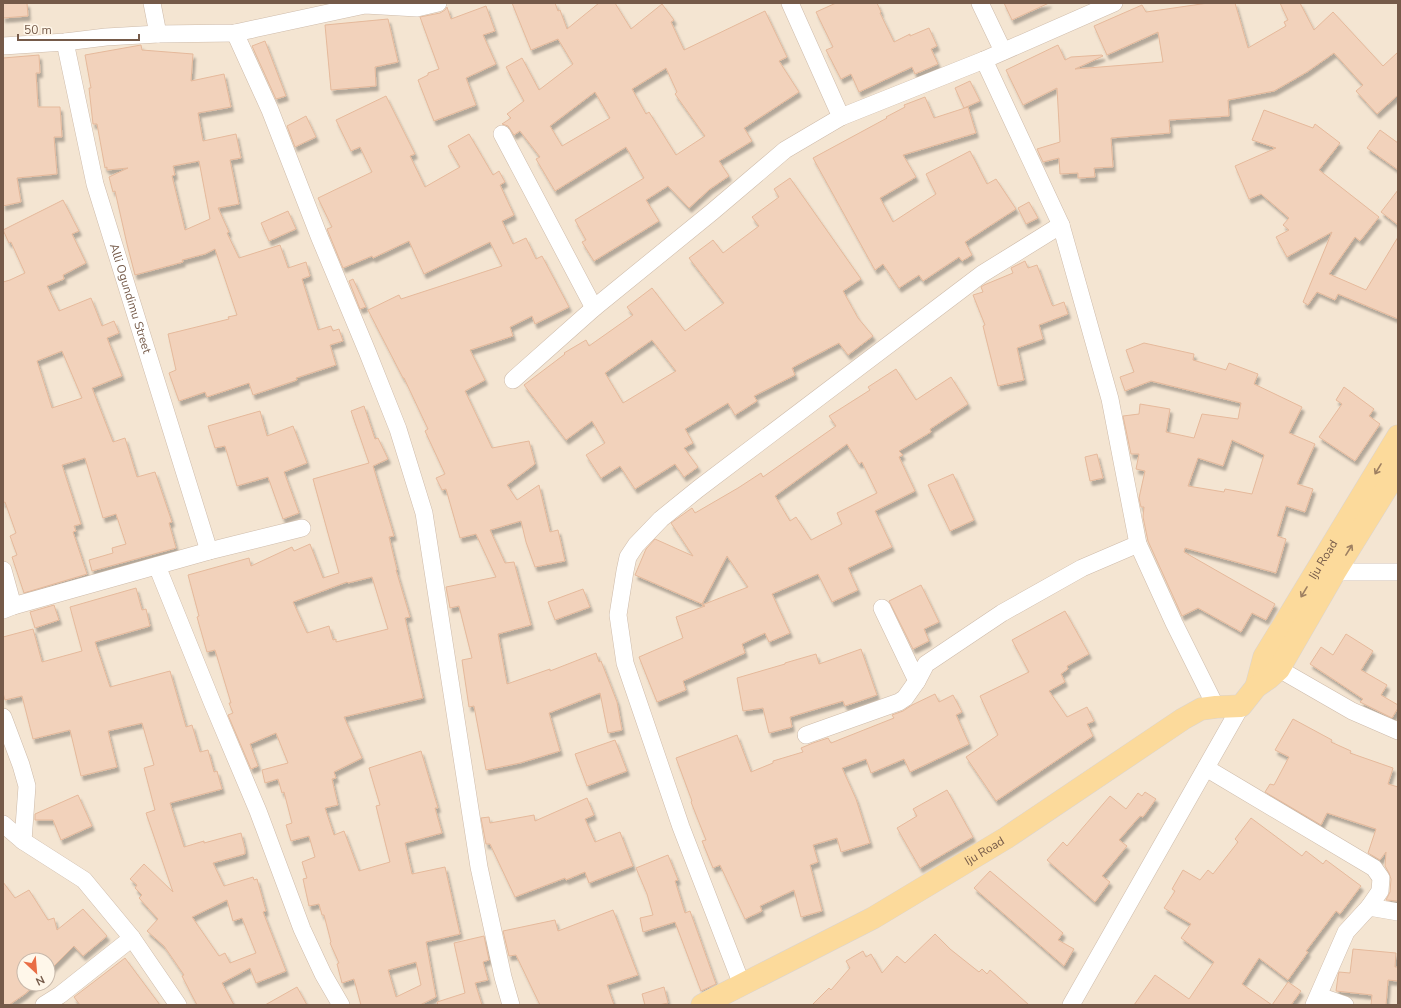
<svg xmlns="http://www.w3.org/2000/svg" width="1401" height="1008" viewBox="0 0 1401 1008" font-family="'Nunito Sans',sans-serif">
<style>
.residential{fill:#f4e5d2;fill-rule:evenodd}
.building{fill:#f2d2bb;stroke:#e5b99b;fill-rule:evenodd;filter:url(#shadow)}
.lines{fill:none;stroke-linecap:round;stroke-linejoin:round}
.minor-casing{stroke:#cebbaa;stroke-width:18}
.major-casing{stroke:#dbd4d0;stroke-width:23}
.minor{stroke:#fff;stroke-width:17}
.major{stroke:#fcda9b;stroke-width:22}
.oneway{stroke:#9e8062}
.labels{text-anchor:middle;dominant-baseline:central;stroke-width:4;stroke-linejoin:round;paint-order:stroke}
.street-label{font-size:12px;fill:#755a49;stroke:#fff7ea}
</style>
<defs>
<filter id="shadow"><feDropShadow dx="2.5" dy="4.5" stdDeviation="1" flood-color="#0004"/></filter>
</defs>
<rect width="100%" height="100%" fill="#fdf3e4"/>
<path class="residential" d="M3,3H1398V1005H3ZM24,960H48V984H24Z"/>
<g class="building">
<path d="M3,3H27L28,16L3,18Z"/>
<path d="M512,3H555L558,11L560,10L567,29L599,3H615L631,29L662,4L674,20L671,22L684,50L765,11L787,57L779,61L799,92L744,128L752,141L719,161L729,176L710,189L689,208L668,186L646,200L659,221L594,261L582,242L586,240L575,220L644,178L626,147L555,191L536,159L540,157L520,131L514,135L508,126L502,124L511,118L507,114L524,101L506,67L522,58L539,90L573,64L558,39L531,50ZM666,68L677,92L675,94L705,136L676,155L649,112L646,114L632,89ZM595,92L610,118L562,146L550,126Z"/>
<path d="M836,3H877L881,12L880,13L894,42L910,34V36L929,28L937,46L931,49L938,64L915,74L912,67L859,92L851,74L841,79L826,50L833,47L816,12Z"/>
<path d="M1004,3H1049L1012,20Z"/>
<path d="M1208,3H1235L1248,48L1286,26L1284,22L1288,20L1280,3H1300L1314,30L1333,12L1383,66L1398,52V95L1377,114L1356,91L1363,85L1334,53L1307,72L1274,91L1228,100L1229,116L1169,120L1170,133L1111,138L1113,167L1094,168L1095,177L1078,178V173L1060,174L1059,158L1043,162L1037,149L1060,142L1057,88L1023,105L1006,70L1058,45L1065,60L1071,57L1102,55L1103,56L1075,69L1163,62L1158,32L1107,55L1094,26L1142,5L1146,12Z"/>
<path d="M486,6L495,31L483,35L496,64L466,78L476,105L434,121L418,80L428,75V73L439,69L420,17L440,13L445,10L447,7L451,19Z"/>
<path d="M388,19L398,62L375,67L376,86L331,90L325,25Z"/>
<path d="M265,41L286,96L276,99L252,46Z"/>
<path d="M141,45L142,50L193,54L191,81L224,74L231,107L198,113L203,141L236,134L241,158L230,160L239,204L218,208L229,232L227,233L239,258L280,245L288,268L306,262L310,276L302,279L318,330L331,326L333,331L339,329L343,341L330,345L336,365L296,378L297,380L253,395L249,383L207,397L205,392L179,401L169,373L176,370L168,334L229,319L228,317L237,315L215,249L205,254L182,260L183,262L135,275L127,244L115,191L113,192L109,177L128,168L107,170V167L105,168L97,124H93L89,88H91L85,55ZM199,161L210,219L185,230L172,176L175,175L173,166Z"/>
<path d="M39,55L40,73H36L38,107H60L62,137H54L57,174L17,178L21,202L3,206V58Z"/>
<path d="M970,81L980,101L964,108L955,88Z"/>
<path d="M386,96L415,154L410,156L425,187L460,167L448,146L469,134L493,175L499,171L505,182L500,185L514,215L502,221L513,244L526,238L536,259L542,256L569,307L535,324L532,316L510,327L513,336L470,350L485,380L465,391L492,448L529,441L535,464L507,485L517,500L539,485L550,532L558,530L565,561L535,567L526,542L521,521L490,530L505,563L514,562L531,625L498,634L507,684L550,669V671L596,653L599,662L601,661L617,702L622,730L608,733L600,693L549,713L560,751L520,763L486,770L474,706L469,707L462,660L472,658L459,606L450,608L446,587L496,577L476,534L460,538L446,489L442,490L436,478L445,474L425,431L428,429L404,378H403L368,310L399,295L401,299L502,266L490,242L424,274L409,241L373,258L372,256L343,268L327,229L332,227L318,198L372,172L360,147L351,151L336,120Z"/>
<path d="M925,97L934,118L968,107L976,133L903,155L916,177L880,198L893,222L936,194L926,174L970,151L987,184L996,179L1016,209L965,242L972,255L962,261L959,257L923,281L919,275L899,288L883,264L875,270L813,158L887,118L886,117L905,107L904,105Z"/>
<path d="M1264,110L1313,128L1315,124L1340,143L1319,170L1379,217L1360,241L1355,237L1329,274L1366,290L1398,237V319L1338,294L1335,300L1317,292L1308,305L1303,302L1332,232L1287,257L1276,237L1289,230L1283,225L1289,218L1261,194L1249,199L1235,166L1276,148L1252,140Z"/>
<path d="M306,116L316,137L295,147L287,126Z"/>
<path d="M1380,130L1398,143V170L1367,148Z"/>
<path d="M790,178L861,279L843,291L858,318L873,336L848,355L839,343L797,365L792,368L795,375L754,396L757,401L735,415L728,403L685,429L693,443L684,448L698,467L684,477L675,464L635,489L620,466L601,478L586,455L605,443L592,421L566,440L524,385L565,354L564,353L586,340L589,346L633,315L627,307L652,288L685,331L724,303L689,258L713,240L723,253L759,226L752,217L779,197L774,189ZM652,340L676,371L623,403L605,373Z"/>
<path d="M1398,190V225L1381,212Z"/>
<path d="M63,200L79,231L72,234L86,263L63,275L64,279L47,286L59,311L91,298L102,326L114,321L119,333L107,338L122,376L92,388L113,442L125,438L137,477L155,472L172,522L169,523L176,548L92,571L89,560L113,553L112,548L126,544L116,514L103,518L85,458L62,465L81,524L74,526L76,531L73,532L87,574L24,593L12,557L17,555L10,536L16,533L5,502L3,503V282L10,280L25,273L11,242L9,243L3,230ZM62,351L82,398L52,408L37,361Z"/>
<path d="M1029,202L1038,218L1026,224L1018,208Z"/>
<path d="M288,211L296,229L269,241L261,223Z"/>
<path d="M1025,261L1028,268L1037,265L1052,305L1053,306L1064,302L1068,314L1039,325L1043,339L1017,348L1024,380L998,386L983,326L985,325L973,295L983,292L981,287L984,285L1013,273L1011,268Z"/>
<path d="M353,279L366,307L360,309L349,281Z"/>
<path d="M1144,343L1194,354L1193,360L1226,370L1229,363L1258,374L1254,384L1302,407L1289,433L1315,444L1297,484L1313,489L1305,512L1286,506L1277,536L1286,539L1276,573L1185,548L1184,552L1275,604L1266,620L1252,613L1241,632L1198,608L1182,616L1148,541L1143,517L1144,507H1141L1139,498L1145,471L1136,469L1139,454H1131L1123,416L1139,414L1140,404L1170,409L1166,432L1194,438L1202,414L1238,419L1241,403L1151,381L1125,391L1120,377L1134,372L1126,350ZM1232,440L1264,455L1252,494L1225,489L1224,492L1188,486L1198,458L1223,466Z"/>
<path d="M896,369L916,400L951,377L968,404L930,429L931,432L899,451L903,455L899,457L915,491L875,511L892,547L848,568L858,590L832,602L818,574L772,594L790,633L769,642L765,633L742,644L745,653L683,681L686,690L657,702L639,657L683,638L676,617L705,606L702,605L748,587L727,556L702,604L635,575L646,549L655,539L693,556L671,523L692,508L695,513L738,488L761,473L763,477L836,426L829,416L870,390L868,387ZM847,444L859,464L862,462L877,493L837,513L842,524L811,540L796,517L790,521L775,496Z"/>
<path d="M1344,387L1374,409L1369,416L1380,424L1355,461L1319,437L1342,404L1336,400Z"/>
<path d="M364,406L375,439L378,438L388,459L373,466L394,536L389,537L397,570H396L410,617L405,618L423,698L344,717L362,758L334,772L336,778L332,779L338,805L325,808L334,835L344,831L359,871L390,862L376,806L380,805L369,768L421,751L438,808H435L442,833L405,843L412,874L445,867L460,934L426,942L436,997L420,1005H361L354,979L342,983L337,964L339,963L330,943L331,942L324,915H322L319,904L309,906L303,879L307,878L302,862L315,857L309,836L291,841L286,825L292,823L284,792L282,793L278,779L265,783L262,770L288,763L276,733L250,744L258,766L251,769L228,715L233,713L229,703H231L215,650L207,652L197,617L199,616L188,575L249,558L251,566L292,547L294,551L310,544L323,578L339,573L313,479L369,463L351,411ZM372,577L388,629L336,642V639L333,640L329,626L307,633L293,602L347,582L348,583ZM416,962L421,985L396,997L388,970Z"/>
<path d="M260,411L267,436L293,426L307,463L284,472L299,513L283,519L268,477L237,486L225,446L215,448L208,426Z"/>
<path d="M1097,454L1103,478L1090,481L1085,457Z"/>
<path d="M953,474L974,520L950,531L928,485Z"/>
<path d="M921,585L939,622L924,629L929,641L913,649L889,601Z"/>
<path d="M136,588L142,610L146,609L150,626L95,642L110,687L170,671L186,727L192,725L200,752L208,750L214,772L217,771L222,789L170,803L184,847L204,841V843L241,833L245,849V854L213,863L224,886L253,877L254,880L257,879L266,911L263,912L286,971L256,983L250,968L222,983L234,1005H197L182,976L184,975L164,946L147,931L158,919L139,898L142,895L135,888L137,885L130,879L144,864L173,892L146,813L155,810L144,768L154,765L142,723L108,731L117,767L81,776L70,730L33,739L22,696L5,700L3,693V637L33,629L42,662L82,651L70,607ZM227,900L233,921L242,918L256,953L230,963L225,953L219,956L192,917Z"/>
<path d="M583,589L590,607L555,620L548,602Z"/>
<path d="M54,605L59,620L35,628L30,612Z"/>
<path d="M1065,611L1089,654L1067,666L1068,669L1061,674L1065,682L1049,691L1067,717L1087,707L1094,721L1087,724L1093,736L996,801L966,757L998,735L980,696L1029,672L1012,640Z"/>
<path d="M1346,634L1373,651L1361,670L1387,685L1381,695L1398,705V708L1392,718L1360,702L1363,699L1310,664L1321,647L1333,655Z"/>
<path d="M861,649L877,695L845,706L843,701L790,717L792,727L769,733L763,708L743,711L737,678L785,664V663L816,654L819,664Z"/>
<path d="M935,694L939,702L953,695L962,712L956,715L969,744L910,772L904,759L871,773L866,759L842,768L856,799L870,843L841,852L837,838L813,845L818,862L810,865L822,911L801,917L794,890L760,906L762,911L745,919L720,865L713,868L702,841L706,840L691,802L692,801L676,758L737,735L751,772L773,763V761L803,752L801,748L813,743L828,738L831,743L894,718L892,715L903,711L912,705Z"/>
<path d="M1293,719L1332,740L1331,742L1351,751L1350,753L1393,768L1388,784L1398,787V901L1386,900L1390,892L1391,879L1389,873L1385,866L1386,852L1380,860L1368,853L1376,829L1327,813L1321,825L1265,792L1270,784L1274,785L1289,757L1275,750Z"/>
<path d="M615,740L627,771L587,786L575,754Z"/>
<path d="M947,790L973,837L920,868L897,828L917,816L913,809Z"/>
<path d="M1145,792L1156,799L1143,817L1140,816L1119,840L1127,846L1102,876L1110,882L1095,902L1047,860L1063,842L1067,846L1110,796L1126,809L1138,793L1142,796Z"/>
<path d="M78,795L92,826L61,840L53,820H35V814Z"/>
<path d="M587,798L594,815L585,819L595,842L620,832L633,866L589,883L585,872L566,880L565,878L515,897L490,844H486L481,818L489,817L490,823L534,815L535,821Z"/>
<path d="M1251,818L1302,856L1306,851L1323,864L1326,860L1361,886L1340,914L1336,911L1306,951L1308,952L1288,980L1259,958L1242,984L1272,1005L1288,982L1301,991L1291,1005H1134L1155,975L1189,999L1214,962L1181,938L1191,924L1164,908L1175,891L1172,889L1183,870L1200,880L1208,870L1213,874L1238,842L1235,839Z"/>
<path d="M668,855L678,880L675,881L685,913L690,911L716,984L701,991L675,922L643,932L640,918L653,915L647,894L636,868Z"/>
<path d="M990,871L1063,933L1058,940L1074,949L1064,966L974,888Z"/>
<path d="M3,882L15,898L29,890L48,920L54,918L57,930L83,909L107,936L83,956L74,946L48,972V960H24V984H36L25,994L9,1005H3Z"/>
<path d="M613,910L638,975L607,985L614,1005H540L516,955L509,956L503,931L555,920L558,931Z"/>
<path d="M935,934L950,949L979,972L982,969L987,974L990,970L1029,1005H812L829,988L831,990L850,968L846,961L863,951L866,957L871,954L882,973L897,956L905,963Z"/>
<path d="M484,936L489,960L483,962L488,980L475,983L482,1005H438L437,1002L465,993L454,943Z"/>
<path d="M1353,949L1396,953L1395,967H1398V981L1388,980L1386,1005H1371L1372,995L1336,991L1338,976L1339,972L1350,973Z"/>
<path d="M125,958L160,1005H80L74,997Z"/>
<path d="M297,987L307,1005H265Z"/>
<path d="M664,987L668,1003L659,1005H645L642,994Z"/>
</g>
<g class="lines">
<defs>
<g id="minor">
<path d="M152,3L158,34"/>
<path d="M790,3L841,117"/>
<path d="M980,3L1003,51"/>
<path d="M235,33L270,110L319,236L367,351L398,429L424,513L479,867L503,977L511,1005"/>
<path id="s1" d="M65,42L95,184L209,551"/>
<path d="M3,46L65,42L106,37L158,34L235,33L365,5L417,8L438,3"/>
<path d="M984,60L1061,225L1110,399L1138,544L1174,623L1216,707"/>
<path d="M502,134L594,308"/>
<path d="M513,380L594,308L712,212L785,150L841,117L984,60L1114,3"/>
<path d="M157,566L212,702L258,811L302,929L323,974L341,1005"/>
<path d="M3,570L13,606"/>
<path d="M1335,572H1398"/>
<path d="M882,608L917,681L926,664L1002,613L1082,568L1138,544"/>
<path d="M3,610L13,606L209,551L302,528"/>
<path d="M1270,662L1279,669L1352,711L1398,731"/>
<path d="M3,717L21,765L27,786L23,841"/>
<path d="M806,735L899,702L905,698L917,681"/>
<path d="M1206,768L1374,868L1381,878L1380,891L1369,907L1346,932L1314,1005"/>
<path d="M3,824L23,841L84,880L132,938L178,1005"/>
<path d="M1369,907L1398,912"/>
<path d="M742,985L681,827L625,663L618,615L625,571L628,557L636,545L661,519L698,489L982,274L1061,225"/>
<path d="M1319,996L1345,1005"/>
<path d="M44,1005L60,995L132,938"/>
<path d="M1071,1005L1241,706"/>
</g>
<g id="major">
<path id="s2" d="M1256,687L1264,657L1398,436"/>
<path id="s3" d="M702,1005L873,918L1006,838L1183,719L1201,709L1216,707L1241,706L1256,687L1269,678L1279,669L1335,572L1398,470"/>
</g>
</defs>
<use href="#minor" class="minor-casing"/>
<use href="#major" class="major-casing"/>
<use href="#minor" class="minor"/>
<use href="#major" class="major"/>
</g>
<defs><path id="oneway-shaft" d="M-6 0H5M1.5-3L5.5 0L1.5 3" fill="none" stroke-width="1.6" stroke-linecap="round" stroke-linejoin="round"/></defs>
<g class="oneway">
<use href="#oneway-shaft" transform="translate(1378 469) rotate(121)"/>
<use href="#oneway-shaft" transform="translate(1349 550) rotate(-58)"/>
<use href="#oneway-shaft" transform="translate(1304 592) rotate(121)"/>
</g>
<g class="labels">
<g class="street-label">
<text stroke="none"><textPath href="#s1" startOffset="265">Alli Ogundimu Street</textPath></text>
<text stroke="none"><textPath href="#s2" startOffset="145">Iju Road</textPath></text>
<text stroke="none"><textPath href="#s3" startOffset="322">Iju Road</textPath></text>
</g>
</g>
<rect width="1401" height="1008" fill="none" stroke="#755a49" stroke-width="8"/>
<g transform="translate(36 972) rotate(154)"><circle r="19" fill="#fff7ea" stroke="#c8b8aa"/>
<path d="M0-3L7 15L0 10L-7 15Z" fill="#e96e46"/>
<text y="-6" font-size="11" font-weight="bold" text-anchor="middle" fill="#755a49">N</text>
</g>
<path d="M18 34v6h121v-6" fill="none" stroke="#755a49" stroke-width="2"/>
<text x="24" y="34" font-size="12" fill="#755a49" stroke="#fff7ea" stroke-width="3" paint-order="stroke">50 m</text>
</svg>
